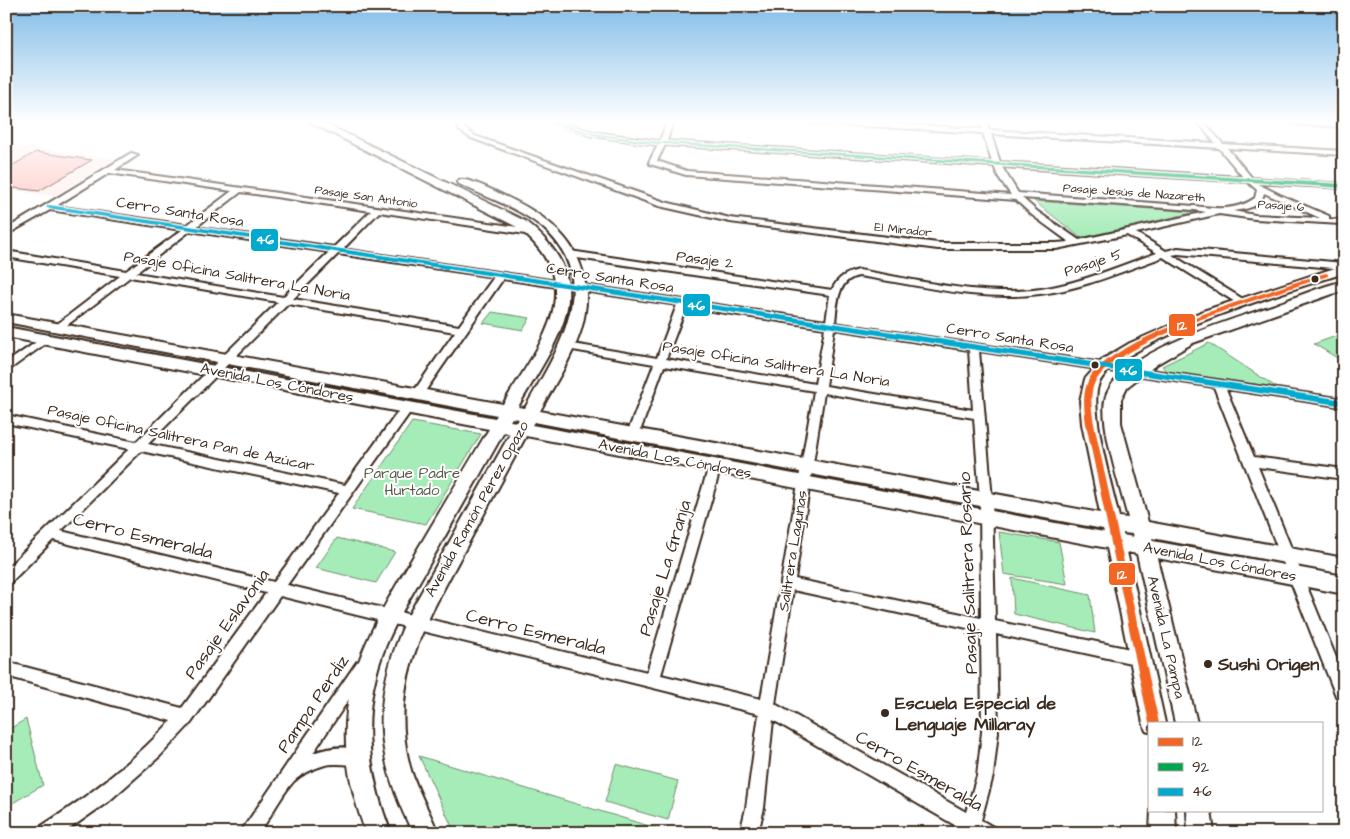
<svg xmlns="http://www.w3.org/2000/svg" width="1350" height="839" viewBox="0 0 1350 839" font-family="'Architects Daughter',sans-serif">
<style>
.built{fill:#ffedec}
.green{fill:#a6ecb8;stroke:#708b6b}
.building{fill:#fec2bf;stroke:#3b2a1e}
.lines{fill:none;stroke-linecap:round;stroke-linejoin:round}
.street-casing{stroke:#3b2a1e;stroke-width:4}
.secondary-casing{stroke:#3b2a1e;stroke-width:4}
.street{fill:#fff;fill-rule:evenodd}
.secondary{fill:#fff;fill-rule:evenodd}
.bus-1-casing{stroke:#fff;stroke-width:3}
.bus-2-casing{stroke:#fff;stroke-width:3}
.bus-3-casing{stroke:#fff;stroke-width:3}
.bus-1{fill:#f26522;fill-rule:evenodd}
.bus-2{fill:#00a651;fill-rule:evenodd}
.bus-3{fill:#00a9ce;fill-rule:evenodd}
.bus-dot{fill:#3b2a1e;stroke:#fff;stroke-width:2}
.labels{text-anchor:middle;dominant-baseline:central;stroke-width:4;stroke-linejoin:round;paint-order:stroke}
.far-street-label{font-size:12px;fill:#3b2a1e;stroke:#fff}
.street-label{font-size:15px;fill:#3b2a1e;stroke:#fff}
.park-label{font-size:15px;fill:#565a44;stroke:#fff}
.near-street-label{font-size:18px;fill:#3b2a1e;stroke:#fff}
.near-poi-label{font-size:18px;font-weight:bold;fill:#3b2a1e;stroke:#fff;text-anchor:start}
.line-badge{stroke:#fff;stroke-width:2}
.badge-label{font-size:14px;text-anchor:middle;font-weight:bold;fill:#fff}
</style>
<rect width="100%" height="100%" fill="#fff"/>
<filter id="ink" filterUnits="userSpaceOnUse"><feTurbulence type="fractalNoise" baseFrequency=".02" numOctaves="2"/><feDisplacementMap in="SourceGraphic" scale="10" xChannelSelector="R" yChannelSelector="G"/><feConvolveMatrix kernelMatrix="1 2 1 2 8 2 1 2 1" color-interpolation-filters="sRGB"/></filter>
<g filter="url(#ink)">
<path class="built" d="M6,144L115,159L54,196L6,190Z"/>
<g class="green">
<path d="M1034,201L1196,212L1081,238Z"/>
<path d="M492,312L530,318L523,330L483,323Z"/>
<path d="M1336,336L1344,340V362L1314,344Z"/>
<path d="M1209,343L1276,387L1167,372L1162,366Z"/>
<path d="M412,422L481,434L426,524L352,509Z"/>
<path d="M999,532L1059,542L1067,584L1004,574Z"/>
<path d="M337,538L395,552L376,583L316,568Z"/>
<path d="M1012,578L1090,595L1095,633L1014,614Z"/>
<path d="M26,719L43,785L6,807V731Z"/>
<path d="M419,756L672,833H455Z"/>
<path d="M616,764L678,781L668,820L605,802Z"/>
</g>
<path class="building" d="M36,152L92,160L39,191L6,187V169Z"/>
<g class="lines">
<defs>
<g id="street">
<path d="M456,121H462L464,128L475,136L665,202L730,218L938,243H1056L1069,242L1032,215L1016,200L686,175L650,164L649,162L658,145L593,136L545,121H555L594,132L660,141L667,121H673L667,141L992,162L983,133L813,123L810,121H844L982,129L980,121H986L989,130L1215,143L1197,121H1203L1223,144L1344,151V155L1227,148L1252,178L1344,184V188L1256,183L1280,195L1329,216V219L1341,220V224L1255,219L1219,214L1136,233L1166,251L1178,248L1344,263V269L1178,254L1172,255L1246,301V305H1240L1163,257C1123,271 1083,289 1040,294C980,302 918,285 859,276C837,279 837,305 835,323L1344,399V407L1226,389L1254,457L1344,469V479L1258,467L1344,677V703L1339,701L1336,696L1214,387L979,351L992,499L995,621L1140,651L1145,653L1147,658L1145,663L1140,665L996,634L998,732L993,776L981,820L993,827L996,833H969L965,831L773,720L764,808L758,833H740L746,808L759,714L280,596L191,723L160,756L109,801L72,827L62,833H37L40,827C88,797 132,763 171,721L6,676V662L182,708L266,593L53,540L11,582L6,584V569L129,449L6,423V415L136,442L278,302L130,277L62,329H56L54,327L56,325L120,276L6,257V251L126,271L182,230L50,210L6,235V229L131,153L138,155L115,170L532,229L536,232L532,235L379,212L343,249L826,321L830,295L570,257L566,254L570,251L832,290C838,277 846,273 859,270C918,280 981,297 1041,289C1081,283 1119,266 1157,253L1127,235L1056,249H938L730,222L659,206L471,138L459,130ZM991,134L1219,148L1243,177L1000,162ZM665,145L994,166L998,176L1011,195L687,171L657,161ZM1002,167L1248,182L1257,190L1255,198C1236,211 1216,209 1194,206L1018,193ZM109,173L232,191L187,225L56,206ZM241,192L371,211L334,247L196,227ZM1264,193L1320,218L1255,215L1233,211C1245,209 1261,208 1264,193ZM1022,198L1194,210L1206,212L1079,240L1038,212ZM190,231L329,252L283,297L136,273ZM338,254L494,277L459,326L293,299ZM503,279L677,305L657,358L567,343L562,346L567,349L654,364L627,434L629,437L633,438L639,434L664,366L814,391L761,699L661,675L721,466L719,463H711L709,466L647,672L287,585L411,411L413,408L411,405H403L345,485L148,444L288,304L455,332L412,394L413,397H421ZM686,307L825,328L815,384L666,359ZM834,329L969,350L973,410L826,386ZM824,393L974,418L980,499L981,618L795,579ZM141,451L339,493L274,582L61,531ZM793,590L981,631L982,732L977,776L966,812L775,704Z"/>
<path d="M45,336L49,337L50,339L49,341L6,372V363Z"/>
<path d="M362,660L367,662L369,667L367,672L313,753C329,747 347,745 363,751L365,757L363,763C352,767 337,762 325,765C315,768 301,774 294,781C282,794 270,818 259,833H240L357,662Z"/>
</g>
<g id="secondary">
<path d="M308,121H320L525,221C605,284 557,339 518,407L525,408C556,353 606,280 541,226C517,207 486,197 459,184L457,182L459,180C470,177 504,196 515,201C568,227 599,269 581,330C572,358 554,385 540,411L1100,513L1082,424L1080,401L1085,379L1103,359L1130,343L1203,311L1344,265V273C1299,288 1111,342 1098,386C1090,413 1112,486 1119,517L1128,518C1121,490 1100,426 1105,400C1114,353 1232,320 1272,306C1296,297 1319,287 1344,281V290L1193,343L1157,364L1127,387L1121,399V423L1148,522L1344,558V574L1152,538L1153,541L1344,576V594L1157,558L1197,723H1175L1137,554L1127,552L1165,723H1149V732L1146,731L1143,723L1107,548L526,436C505,475 484,514 463,553C426,622 389,681 409,763C415,788 429,809 438,833H413C373,754 371,697 408,616L510,434L504,432C480,475 455,518 431,561C416,588 398,616 386,645C360,710 366,769 391,833H366C323,717 353,657 413,557C438,515 463,472 489,429L6,337V327L495,418L497,415L6,322V314L503,404C541,342 591,286 517,227ZM512,418L519,419L517,422L510,421ZM534,422L1103,529L1104,532L532,425ZM1123,533L1132,534L1133,537L1123,535Z"/>
<path d="M1289,121H1344V127L1294,124Z"/>
<path d="M1151,810H1175L1176,833H1150Z"/>
<path d="M1187,810H1211L1214,833H1188Z"/>
</g>
</defs>
<use href="#street" class="street-casing"/>
<use href="#secondary" class="secondary-casing"/>
<use href="#street" class="street"/>
<use href="#secondary" class="secondary"/>
<defs>
<path id="bus-1" d="M1326,273L1328,274V276C1269,296 1209,313 1153,340C1133,350 1110,361 1097,379C1088,391 1092,411 1094,424L1159,723H1149L1086,424C1084,410 1082,392 1089,379C1111,342 1220,308 1261,294C1282,287 1304,279 1326,273Z"/>
<path id="bus-2" d="M546,121H552L593,133L648,141L1344,184V188L648,143L593,135L546,122Z"/>
<path id="bus-3" d="M49,205L1344,400V406L47,208L46,207Z"/>
</defs>
<use href="#bus-1" class="bus-1-casing"/>
<use href="#bus-2" class="bus-2-casing"/>
<use href="#bus-3" class="bus-3-casing"/>
<use href="#bus-1" class="bus-1"/>
<use href="#bus-2" class="bus-2"/>
<use href="#bus-3" class="bus-3"/>
</g>
</g>
<linearGradient id="sky" x2="0" y2="1"><stop stop-color="#81bce8"/><stop offset="0.51" stop-color="#fff"/><stop offset="1" stop-color="#fff" stop-opacity="0"/></linearGradient>
<rect width="1350" height="238" fill="url(#sky)"/>
<g class="bus-dot">
<circle cx="1315" cy="279" r="4.5"/>
<circle cx="1095" cy="365" r="4.5"/>
<circle cx="1208" cy="664" r="5"/>
<circle cx="885" cy="713" r="5"/>
</g>
<g class="labels">
<g class="far-street-label">
<text transform="translate(1134 193) rotate(4)">Pasaje Jesús de Nazareth</text>
<text transform="translate(366 197) rotate(8)">Pasaje San Antonio</text>
<text transform="translate(1281 206) rotate(4)">Pasaje 6</text>
<text transform="translate(903 230) rotate(6)">El Mirador</text>
</g>
<g class="street-label">
<text transform="translate(180 212) rotate(9)">Cerro Santa Rosa</text>
<text transform="translate(705 260) rotate(8)">Pasaje 2</text>
<text transform="translate(1093 263) rotate(-18)">Pasaje 5</text>
<text transform="translate(237 276) rotate(10)">Pasaje Oficina Salitrera La Noria</text>
<text transform="translate(610 278) rotate(9)">Cerro Santa Rosa</text>
<text transform="translate(1010 338) rotate(9)">Cerro Santa Rosa</text>
<text transform="translate(776 364) rotate(9)">Pasaje Oficina Salitrera La Noria</text>
<text transform="translate(277 383) rotate(11)">Avenida Los Cóndores</text>
<text transform="translate(181 438) rotate(12)">Pasaje Oficina Salitrera Pan de Azúcar</text>
<text transform="translate(675 459) rotate(11)">Avenida Los Cóndores</text>
<text transform="translate(477 509) rotate(-61)">Avenida Ramón Pérez Opazo</text>
<text transform="translate(793 551) rotate(-81)">Salitrera Lagunas</text>
<text transform="translate(1220 562) rotate(11)">Avenida Los Cóndores</text>
<text transform="translate(1166 637) rotate(77)">Avenida La Pampa</text>
</g>
<g class="park-label">
<text x="412" y="473">Parque Padre<tspan x="412" dy="17">Hurtado</tspan></text>
</g>
<g class="near-street-label">
<text transform="translate(143 536) rotate(14)">Cerro Esmeralda</text>
<text transform="translate(665 568) rotate(-73)">Pasaje La Granja</text>
<text transform="translate(968 573) rotate(-92)">Pasaje Salitrera Rosario</text>
<text transform="translate(227 624) rotate(-54)">Pasaje Eslavonia</text>
<text transform="translate(536 632) rotate(14)">Cerro Esmeralda</text>
<text transform="translate(313 704) rotate(-56)">Pampa Perdiz</text>
<text transform="translate(919 771) rotate(30)">Cerro Esmeralda</text>
</g>
<g class="near-poi-label">
<text x="1218" y="664">Sushi Origen</text>
<text x="895" y="703">Escuela Especial de<tspan x="895" dy="21">Lenguaje Millaray</tspan></text>
</g>
</g>
<g class="line-badge">
<rect x="250" y="228" width="29" height="24" rx="5" fill="#00a9ce"/>
<rect x="682" y="293" width="29" height="24" rx="5" fill="#00a9ce"/>
<rect x="1168" y="313" width="28" height="24" rx="5" fill="#f26522"/>
<rect x="1114" y="358" width="29" height="24" rx="5" fill="#00a9ce"/>
<rect x="1108" y="562" width="28" height="24" rx="5" fill="#f26522"/>
</g>
<g class="badge-label">
<text x="265" y="244">46</text>
<text x="696" y="310">46</text>
<text x="1182" y="330">12</text>
<text x="1128" y="375">46</text>
<text x="1122" y="579">12</text>
</g>
<rect width="1350" height="839" fill="none" stroke="#fff" stroke-width="25"/>
<rect x="12" y="12" width="1325" height="814" fill="none" stroke="#3b2a1e" stroke-width="2" filter="url(#ink)"/>
<rect x="1148" y="722" width="175" height="90" fill="#ffffff" stroke="#b1aaa5"/>
<rect x="1158" y="738" width="25" height="8" fill="#f26522" stroke="#b1aaa5"/>
<text x="1192" y="746" font-size="15" fill="#3b2a1e">12</text>
<rect x="1158" y="763" width="25" height="8" fill="#00a651" stroke="#b1aaa5"/>
<text x="1192" y="772" font-size="15" fill="#3b2a1e">92</text>
<rect x="1158" y="788" width="25" height="8" fill="#00a9ce" stroke="#b1aaa5"/>
<text x="1192" y="796" font-size="15" fill="#3b2a1e">46</text>
</svg>
